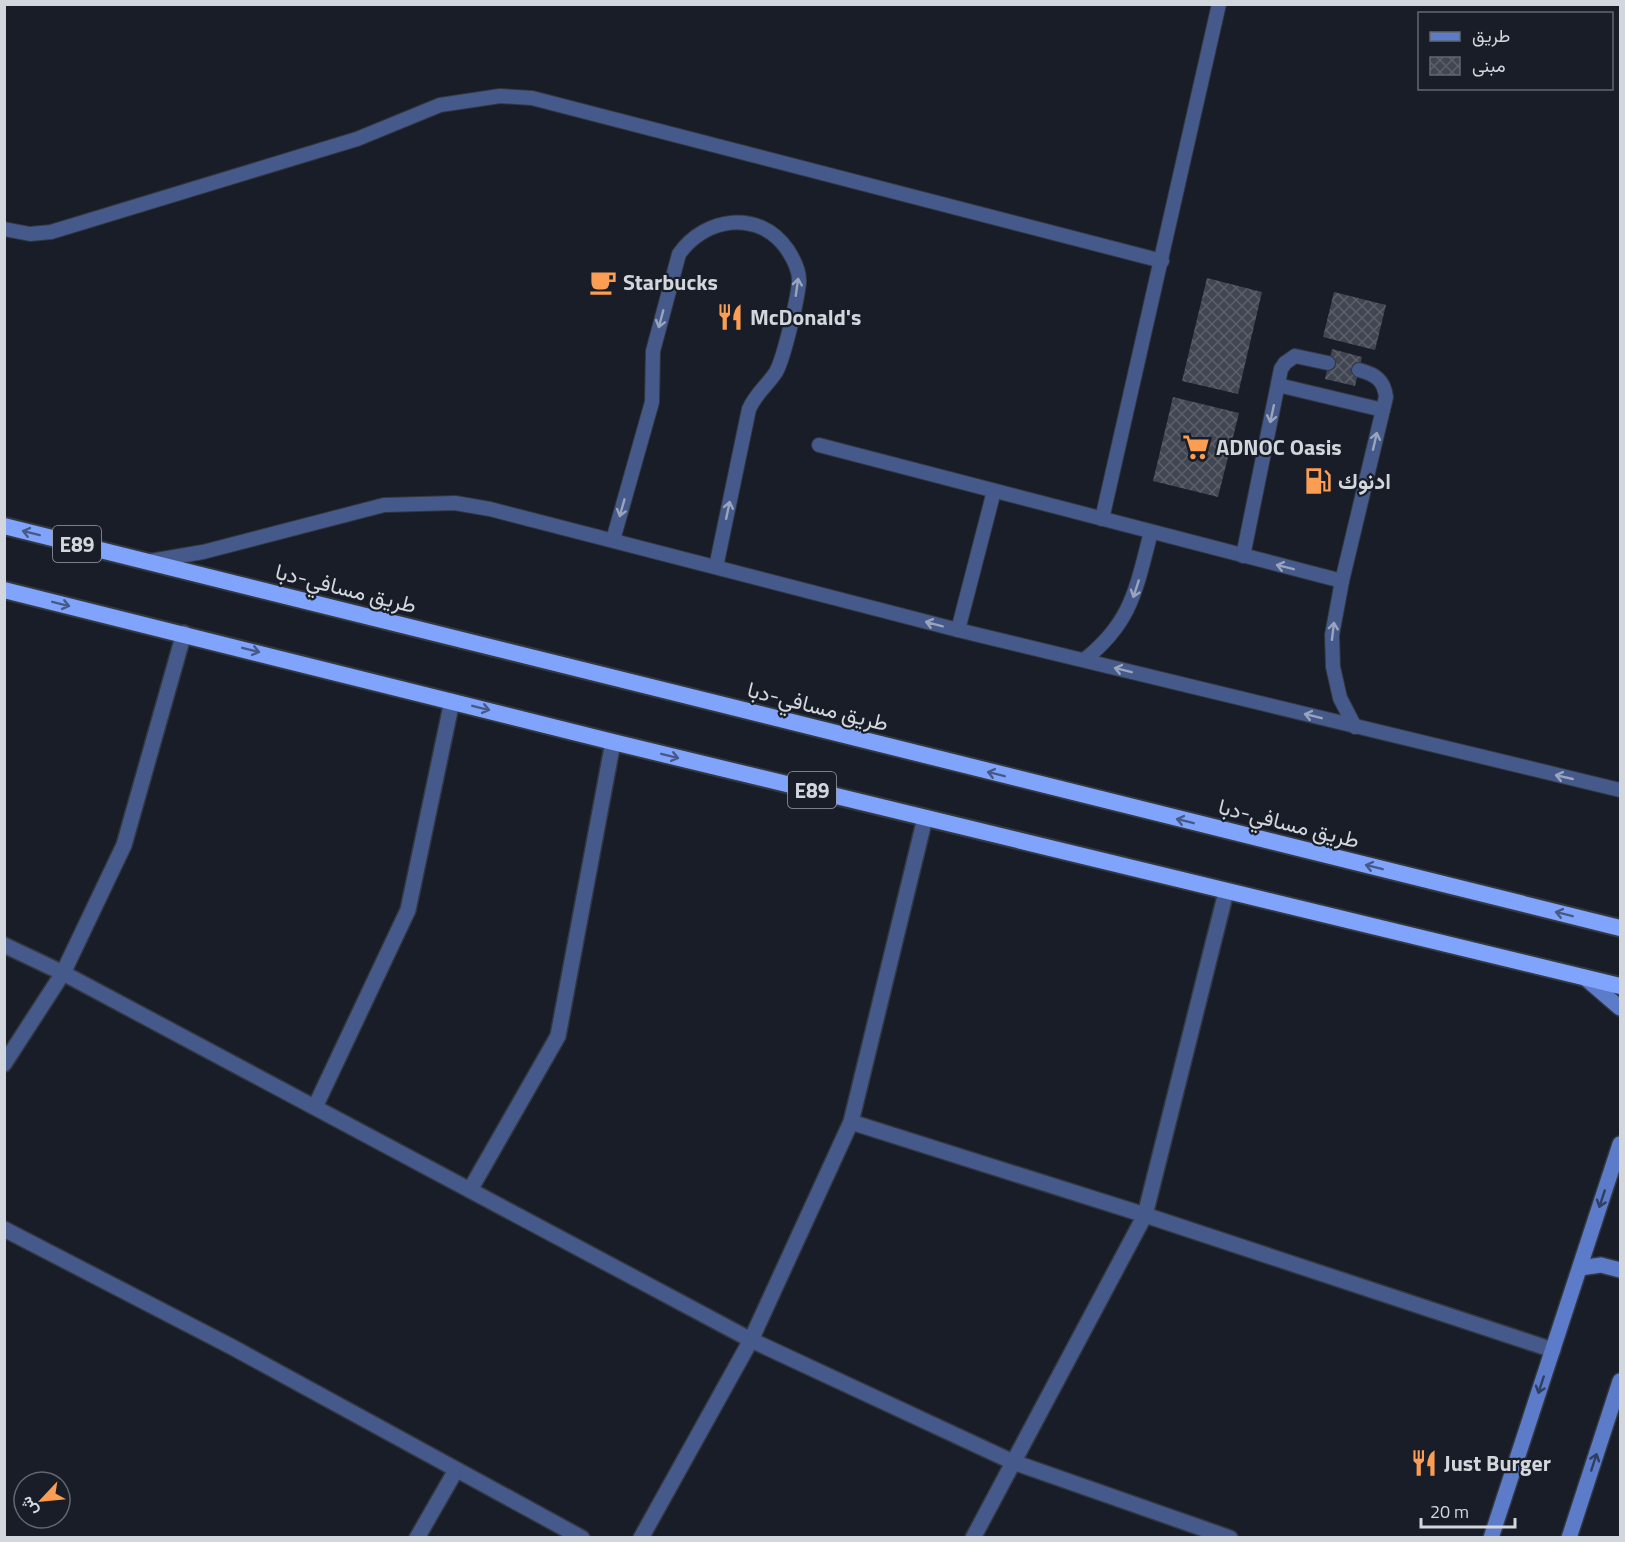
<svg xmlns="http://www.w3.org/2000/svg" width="1625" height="1542" viewBox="0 0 1625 1542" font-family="'Titillium Web',Vazirmatn,sans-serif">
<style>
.building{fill:url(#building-cross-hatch)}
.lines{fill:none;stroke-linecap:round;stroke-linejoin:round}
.service-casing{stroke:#323740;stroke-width:16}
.minor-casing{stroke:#323740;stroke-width:18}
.secondary-casing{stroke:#323740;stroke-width:18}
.trunk-casing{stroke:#323740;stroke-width:20}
.service{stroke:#455a8a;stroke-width:14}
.minor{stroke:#455a8a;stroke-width:15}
.secondary{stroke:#5c7cca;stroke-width:15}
.trunk{stroke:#80a4fc;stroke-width:16}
.oneway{stroke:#9aa4bc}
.oneway2{stroke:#475a87}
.oneway3{stroke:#303e60}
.labels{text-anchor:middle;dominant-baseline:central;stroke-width:4.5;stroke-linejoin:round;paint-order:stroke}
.shield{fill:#181d27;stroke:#9a9ea6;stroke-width:1.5}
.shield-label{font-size:21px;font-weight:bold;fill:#d2d6dd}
.poi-label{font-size:22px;font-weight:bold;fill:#d2d6dd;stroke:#181d27;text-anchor:start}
.street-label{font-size:22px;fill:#d2d6dd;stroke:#181d27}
</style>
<defs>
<pattern id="building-cross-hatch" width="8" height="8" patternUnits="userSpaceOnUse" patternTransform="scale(1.5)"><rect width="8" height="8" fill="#414652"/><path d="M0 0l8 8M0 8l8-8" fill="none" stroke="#5c606a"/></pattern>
</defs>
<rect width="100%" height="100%" fill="#181d27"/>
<g class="building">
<path d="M1207,278L1262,292L1238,394L1182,381Z"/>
<path d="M1334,292L1386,305L1375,350L1323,337Z"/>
<path d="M1332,349L1362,357L1355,386L1325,379Z"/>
<path d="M1173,397L1239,413L1218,497L1153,481Z"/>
</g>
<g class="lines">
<defs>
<g id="service">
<path d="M4,229L30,234L51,232L357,139L440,105L500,96L532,98L1162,261"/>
<path d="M1278,385L1383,410"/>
<path d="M819,445L1342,581"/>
<path d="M1102,519L1219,4"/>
<path d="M613,540L652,402L653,351L679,254C705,217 759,209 787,249C793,258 800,272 799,283C797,301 784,358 776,372C767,386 756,393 749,409L716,567"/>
<path d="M1243,556L1281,369L1285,363L1295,356L1328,363"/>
<path d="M150,561L203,552L384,505L455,503L490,509L958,630L1620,790"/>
<path d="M958,630L994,491"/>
<path d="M1084,660C1132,622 1136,589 1151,532"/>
<path d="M1355,727L1340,698L1333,667L1332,635L1342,581L1386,397C1384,379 1374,374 1359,370"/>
</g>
<g id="minor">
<path d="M4,945L63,973L751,1340L1013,1462L1230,1538"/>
<path d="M4,1064L63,973L124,845L184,633"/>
<path d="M315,1107L408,910L452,701"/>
<path d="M851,1122L1145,1215L1553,1350"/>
<path d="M470,1190L558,1036L613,742"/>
<path d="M4,1229L232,1347L582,1538"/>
<path d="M417,1538L456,1470"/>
<path d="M641,1538L751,1340L851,1122L925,818"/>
<path d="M973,1538L1145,1215L1226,892"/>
</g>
<g id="secondary">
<path d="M1584,977L1620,1008"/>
<path d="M1580,1268L1601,1265L1620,1270"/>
<path d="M1491,1538L1620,1144"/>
<path d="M1569,1538L1620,1381"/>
</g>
<g id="trunk">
<path d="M4,526L1620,928"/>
<path d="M4,590L613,742L1620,986"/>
</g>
</defs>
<use href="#service" class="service-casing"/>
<use href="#minor" class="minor-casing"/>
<use href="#secondary" class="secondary-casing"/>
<use href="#trunk" class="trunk-casing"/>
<use href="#service" class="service"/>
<use href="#minor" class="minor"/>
<use href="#secondary" class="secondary"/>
<use href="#trunk" class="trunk"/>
</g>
<defs><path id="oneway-shaft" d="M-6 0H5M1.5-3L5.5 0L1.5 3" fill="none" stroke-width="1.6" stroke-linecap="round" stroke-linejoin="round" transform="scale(1.5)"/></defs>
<g class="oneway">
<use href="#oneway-shaft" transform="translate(797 287) rotate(-82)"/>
<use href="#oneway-shaft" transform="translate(661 319) rotate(105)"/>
<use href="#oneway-shaft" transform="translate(1272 414) rotate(102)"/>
<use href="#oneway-shaft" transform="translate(1375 441) rotate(-77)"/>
<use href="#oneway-shaft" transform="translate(622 508) rotate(106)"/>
<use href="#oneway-shaft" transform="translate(728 510) rotate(-78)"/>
<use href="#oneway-shaft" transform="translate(1285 567) rotate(-166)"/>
<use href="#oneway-shaft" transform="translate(1136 589) rotate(108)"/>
<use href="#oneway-shaft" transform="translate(934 624) rotate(-165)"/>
<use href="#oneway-shaft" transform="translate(1333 631) rotate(-83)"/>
<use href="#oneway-shaft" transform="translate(1123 670) rotate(-166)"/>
<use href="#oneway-shaft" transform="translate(1313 716) rotate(-166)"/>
<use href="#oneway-shaft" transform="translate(1564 777) rotate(-167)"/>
</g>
<g class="oneway2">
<use href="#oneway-shaft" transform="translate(31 533) rotate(-166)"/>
<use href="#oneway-shaft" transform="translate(61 604) rotate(14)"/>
<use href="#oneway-shaft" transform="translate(251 650) rotate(14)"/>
<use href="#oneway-shaft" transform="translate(481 708) rotate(14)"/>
<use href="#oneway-shaft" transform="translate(670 756) rotate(14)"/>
<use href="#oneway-shaft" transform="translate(996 774) rotate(-166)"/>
<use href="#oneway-shaft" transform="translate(1185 821) rotate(-166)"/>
<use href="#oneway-shaft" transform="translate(1374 867) rotate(-166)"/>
<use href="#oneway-shaft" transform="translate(1564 914) rotate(-166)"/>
</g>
<g class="oneway3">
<use href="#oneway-shaft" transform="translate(1602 1199) rotate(108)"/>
<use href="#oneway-shaft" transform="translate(1541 1385) rotate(108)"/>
<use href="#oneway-shaft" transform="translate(1594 1462) rotate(-72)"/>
</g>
<defs>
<symbol id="cafe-bare" viewBox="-9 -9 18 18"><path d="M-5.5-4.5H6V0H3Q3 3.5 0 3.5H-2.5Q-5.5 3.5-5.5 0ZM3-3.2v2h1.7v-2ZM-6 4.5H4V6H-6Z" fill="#fc9d54" stroke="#181d27" stroke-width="2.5" paint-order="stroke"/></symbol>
<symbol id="restaurant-bare" viewBox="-9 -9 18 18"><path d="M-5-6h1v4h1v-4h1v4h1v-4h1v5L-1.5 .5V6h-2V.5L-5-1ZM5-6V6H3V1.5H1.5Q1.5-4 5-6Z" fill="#fc9d54" stroke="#181d27" stroke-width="2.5" paint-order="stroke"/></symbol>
<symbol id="supermarket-bare" viewBox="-9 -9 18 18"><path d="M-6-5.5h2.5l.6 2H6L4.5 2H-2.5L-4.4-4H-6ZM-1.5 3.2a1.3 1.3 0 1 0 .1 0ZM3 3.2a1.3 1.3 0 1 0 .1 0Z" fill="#fc9d54" stroke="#181d27" stroke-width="2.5" paint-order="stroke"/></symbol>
<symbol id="fuel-bare" viewBox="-9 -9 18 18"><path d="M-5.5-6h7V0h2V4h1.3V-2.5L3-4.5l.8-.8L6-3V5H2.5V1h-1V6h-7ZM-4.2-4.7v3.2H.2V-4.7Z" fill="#fc9d54" stroke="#181d27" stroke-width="2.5" paint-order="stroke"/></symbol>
</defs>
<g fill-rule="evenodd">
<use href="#cafe-bare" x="584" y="263" width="38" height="38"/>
<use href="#restaurant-bare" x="711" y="298" width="38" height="38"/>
<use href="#supermarket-bare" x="1177" y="428" width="38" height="38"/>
<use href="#fuel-bare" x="1299" y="462" width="38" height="38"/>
<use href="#restaurant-bare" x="1405" y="1444" width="38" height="38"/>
</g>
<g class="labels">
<g class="shield">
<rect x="53" y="526" width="48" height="36" rx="4.5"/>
<rect x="788" y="772" width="48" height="36" rx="4.5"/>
</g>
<g class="shield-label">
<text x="77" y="544">E89</text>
<text x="812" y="790">E89</text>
</g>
<g class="poi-label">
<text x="623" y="282">Starbucks</text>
<text x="750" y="317">McDonald's</text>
<text x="1216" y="447">ADNOC Oasis</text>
<text x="1338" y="481">ادنوك</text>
<text x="1444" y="1463">Just Burger</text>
</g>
<g class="street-label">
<text transform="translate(346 588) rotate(14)">طريق مسافي-دبا</text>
<text transform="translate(818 706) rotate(14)">طريق مسافي-دبا</text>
<text transform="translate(1289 823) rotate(14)">طريق مسافي-دبا</text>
</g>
</g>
<rect width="1625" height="1542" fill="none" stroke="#d2d6dd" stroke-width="12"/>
<rect x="1418" y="12" width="195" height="78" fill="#181d27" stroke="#626770" stroke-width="1.5"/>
<rect x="1430" y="32" width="30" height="9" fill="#5c7cca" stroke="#626770" stroke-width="1.5"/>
<text x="1472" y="42" font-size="18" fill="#d2d6dd">طريق</text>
<rect x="1430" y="57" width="30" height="18" fill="url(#building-cross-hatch)" stroke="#626770" stroke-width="1.5"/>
<text x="1472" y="72" font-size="18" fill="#d2d6dd">مبنى</text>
<g transform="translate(42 1500) rotate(244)"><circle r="28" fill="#181d27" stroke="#626770" stroke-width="1.5"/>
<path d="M0-4.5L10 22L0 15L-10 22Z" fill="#fc9d54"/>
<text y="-9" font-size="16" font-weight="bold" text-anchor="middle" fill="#d2d6dd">ش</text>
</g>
<path d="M1421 1518v9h94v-9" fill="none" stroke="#d2d6dd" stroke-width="3"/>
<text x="1430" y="1518" font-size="18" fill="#d2d6dd" stroke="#181d27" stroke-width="4.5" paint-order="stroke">20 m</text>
</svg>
